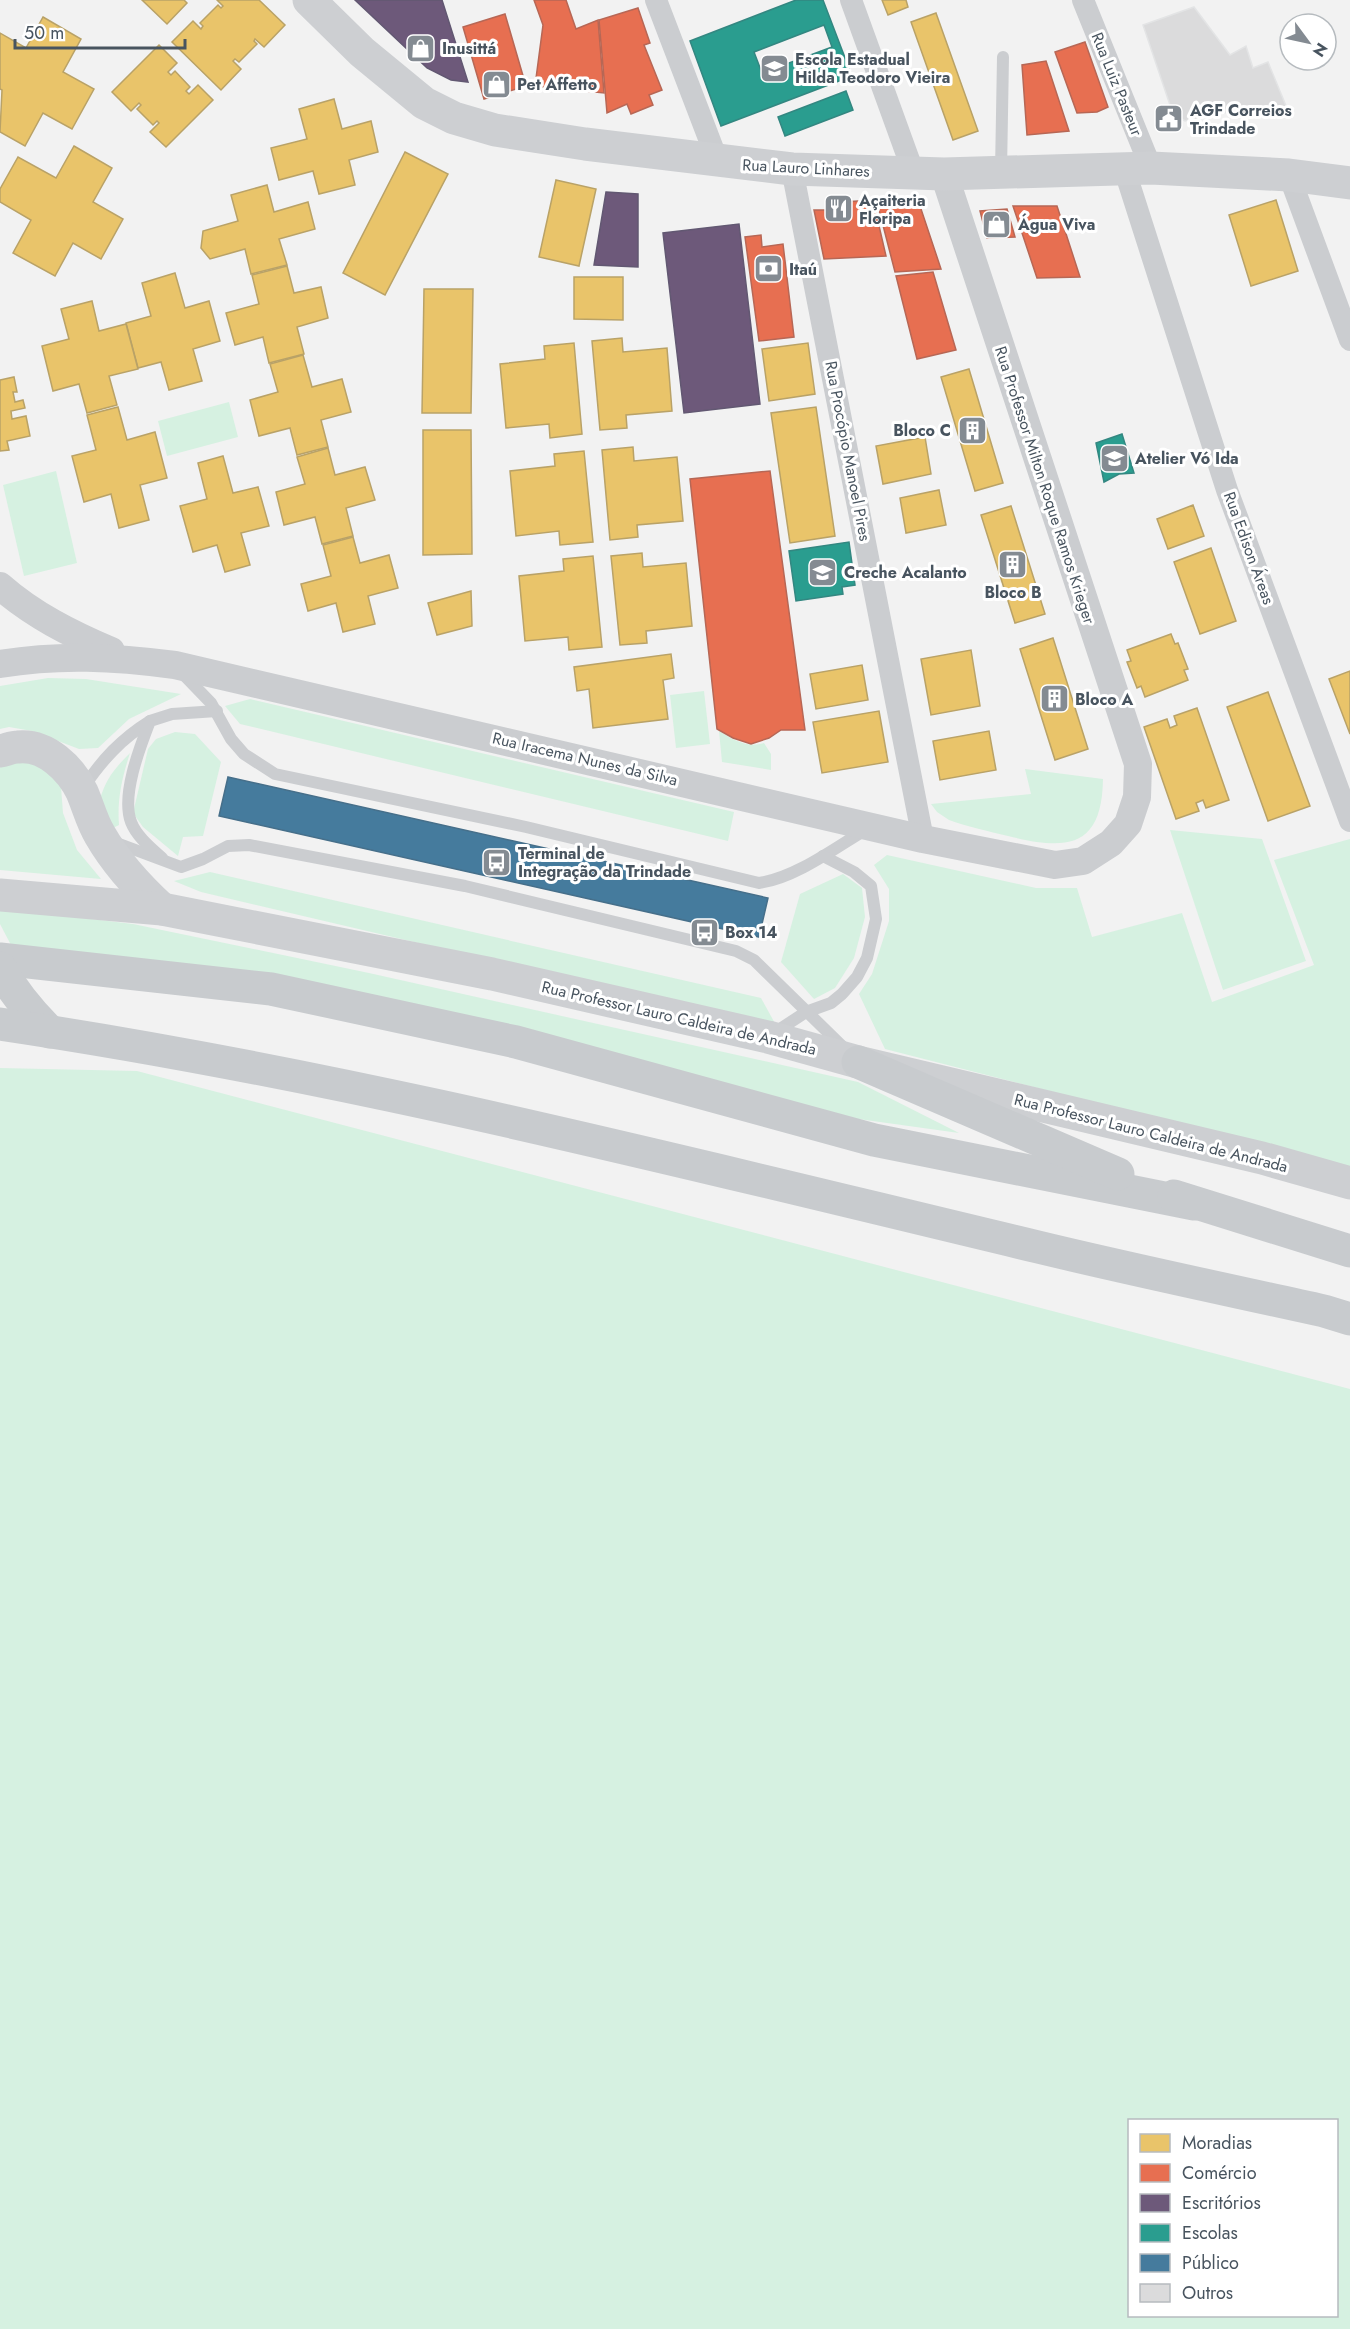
<svg xmlns="http://www.w3.org/2000/svg" width="1350" height="2329" viewBox="0 0 1350 2329" font-family="Jost,sans-serif">
<style>
.green{fill:#d6f1e1;fill-rule:evenodd}
.homes{fill:#e9c46a;stroke:#b9a267;stroke-width:1.5}
.shops{fill:#e76f51;stroke:#b76755;stroke-width:1.5}
.offices{fill:#6d597a;stroke:#625872;stroke-width:1.5}
.schools{fill:#2a9d8f;stroke:#338781;stroke-width:1.5;fill-rule:evenodd}
.public{fill:#457b9d;stroke:#466f8a;stroke-width:1.5}
.building{fill:#dbdbdc;stroke:#e3e4e5;stroke-width:1.5}
.lines{fill:none;stroke-linecap:round;stroke-linejoin:round}
.service{stroke:#cbcdd0;stroke-width:12}
.minor{stroke:#cbcdd0;stroke-width:22}
.tertiary{stroke:#cbcdd0;stroke-width:28}
.secondary{stroke:#cdcfd2;stroke-width:33}
.primary{stroke:#c8cbce;stroke-width:33}
.labels{text-anchor:middle;dominant-baseline:central;stroke-width:6;stroke-linejoin:round;paint-order:stroke}
.poi-label{font-size:16px;font-weight:bold;fill:#48545f;stroke:#fff;text-anchor:start}
.street-label{font-size:16px;fill:#48545f;stroke:#fff}
</style>
<rect width="100%" height="100%" fill="#f2f2f2"/>
<g class="green">
<path d="M229,402L238,437L167,456L158,421Z"/>
<path d="M56,471L77,563L24,576L3,485Z"/>
<path d="M48,678L86,679L181,694L129,719L98,748L79,749L32,731L9,727L0,729V686Z"/>
<path d="M704,691L710,744L676,748L670,695Z"/>
<path d="M250,699L734,812L728,841L240,724L225,706Z"/>
<path d="M719,731C734,740 746,748 764,743L771,754V770L722,762Z"/>
<path d="M175,732L195,734L221,762L203,836L183,837L178,856L143,827L133,813L148,749L156,739Z"/>
<path d="M130,753C122,778 117,799 119,825L113,828L99,802C106,779 113,770 130,753Z"/>
<path d="M27,757L51,773L61,787L63,813L77,850L101,879L0,870V764Z"/>
<path d="M1025,769L1103,779C1102,850 1065,850 1008,836C988,831 968,827 949,820L937,812L931,804L1031,794Z"/>
<path d="M1170,830L1262,839L1306,961L1223,990Z"/>
<path d="M1350,839V1168L885,1049L859,994L872,974L889,921V889L874,865L887,855L1036,888H1077L1092,937L1182,913L1212,1002L1314,965L1274,860Z"/>
<path d="M210,872L761,998L777,1027L201,892L174,881Z"/>
<path d="M843,874L862,888L865,917L854,958L835,988L814,999L781,962L800,894Z"/>
<path d="M0,908L133,924L369,973L858,1082L959,1133L808,1112L12,947L0,924Z"/>
<path d="M0,1068L137,1071L1350,1389V2329H0ZM1130,2120H1336V2316H1130Z"/>
</g>
<g class="homes">
<path d="M142,0H184L187,3L167,24Z"/>
<path d="M217,0H259L285,25L264,47L255,39L254,41L257,44L239,62L235,59L233,61L241,69L221,90L172,42L193,21L201,29L203,26L200,23L218,5L221,8L223,6Z"/>
<path d="M882,0H906L908,7L888,15Z"/>
<path d="M936,13L978,131L953,140L911,22Z"/>
<path d="M43,17L81,39L63,72L94,89L72,129L43,113L25,146L0,132L2,90L0,89V33L26,48Z"/>
<path d="M159,45L177,63L168,72L171,75L175,71L190,87L186,91L189,94L198,85L213,100L166,147L150,132L159,123L157,121L153,125L137,109L141,105L139,103L131,111L112,92Z"/>
<path d="M334,99L342,129L371,121L378,152L349,160L355,185L319,194L313,171L279,180L271,148L307,139L299,109Z"/>
<path d="M74,146L112,168L93,202L123,219L101,259L73,243L55,276L13,253L31,220L0,202V189L18,157L56,178Z"/>
<path d="M405,152L448,174L385,295L343,273Z"/>
<path d="M556,180L596,189L579,266L539,257Z"/>
<path d="M267,185L274,212L308,202L315,229L279,239L287,265L251,274L245,249L210,259L201,248L203,231L238,221L231,195Z"/>
<path d="M1276,200L1298,271L1251,286L1229,215Z"/>
<path d="M287,266L294,293L321,287L328,318L297,327L304,354L269,363L263,337L235,345L226,313L259,304L252,275Z"/>
<path d="M175,273L185,308L209,301L220,341L193,349L202,381L169,390L161,362L138,368L126,323L151,316L142,283Z"/>
<path d="M574,277H623V320L574,319Z"/>
<path d="M424,289H473L471,413H422Z"/>
<path d="M92,301L99,331L126,324L138,369L109,376L117,405L87,413L79,384L53,391L42,346L69,339L61,309Z"/>
<path d="M622,338L623,352L667,348L672,411L626,415L627,428L600,430L592,341Z"/>
<path d="M574,343L582,434L550,438L549,424L506,428L500,364L545,359L544,346Z"/>
<path d="M808,343L815,394L769,401L762,349Z"/>
<path d="M303,355L312,387L342,379L351,412L321,420L328,447L297,455L290,428L259,436L250,400L278,392L270,364Z"/>
<path d="M969,369L1003,483L975,491L941,377Z"/>
<path d="M14,377L17,392H13L15,402L23,400L25,408L11,411L12,419L26,416L30,436L7,441L9,450L0,451V380Z"/>
<path d="M118,407L127,440L155,432L167,478L140,485L149,520L119,528L111,494L84,502L72,456L96,450L87,415Z"/>
<path d="M816,407L835,536L790,543L771,413Z"/>
<path d="M423,430H471L472,554L423,555Z"/>
<path d="M925,437L931,474L883,484L876,446Z"/>
<path d="M633,447L634,461L677,457L683,521L637,525L638,537L610,540L602,450Z"/>
<path d="M328,448L335,475L365,467L375,500L346,508L353,536L322,544L315,517L284,525L276,492L305,484L297,457Z"/>
<path d="M584,451L593,542L560,545L559,531L516,536L510,471L555,466L554,454Z"/>
<path d="M223,456L233,493L258,487L269,526L241,533L250,565L225,572L217,545L193,552L180,506L207,499L198,463Z"/>
<path d="M939,490L946,525L906,533L900,498Z"/>
<path d="M1193,505L1204,536L1168,549L1157,519Z"/>
<path d="M1011,506L1045,614L1015,623L981,515Z"/>
<path d="M353,537L360,563L389,555L398,588L368,596L375,624L343,632L336,603L308,611L301,584L331,576L323,545Z"/>
<path d="M1211,548L1236,621L1200,634L1174,562Z"/>
<path d="M642,553L643,567L686,563L692,626L646,631L647,643L620,645L611,556Z"/>
<path d="M593,556L602,647L569,650L568,637L525,641L519,576L564,571L563,559Z"/>
<path d="M471,591L472,626L437,635L428,603Z"/>
<path d="M1171,634L1175,644L1178,643L1188,669L1184,670L1188,680L1145,697L1141,686L1137,688L1127,662L1131,661L1127,650Z"/>
<path d="M1053,638L1088,749L1055,760L1020,649Z"/>
<path d="M971,650L980,706L931,715L921,659Z"/>
<path d="M671,654L674,678L663,680L668,719L593,728L589,689L577,691L574,667Z"/>
<path d="M862,665L868,700L816,709L810,674Z"/>
<path d="M1350,671V734L1329,679Z"/>
<path d="M1268,692L1310,806L1268,821L1227,707Z"/>
<path d="M1197,708L1229,800L1206,808L1203,800L1196,803L1199,811L1176,819L1144,727L1167,719L1170,728L1177,725L1174,716Z"/>
<path d="M879,711L888,762L822,773L813,722Z"/>
<path d="M989,731L996,770L940,780L933,741Z"/>
</g>
<g class="shops">
<path d="M534,0H566L576,29L598,20L604,93L535,86L543,25Z"/>
<path d="M638,8L650,43L644,45L662,90L649,95L653,105L631,114L627,104L607,113L599,20Z"/>
<path d="M505,14L526,86L484,99L463,27Z"/>
<path d="M1085,42L1108,107L1097,112L1077,113L1055,52Z"/>
<path d="M1046,61L1069,131L1027,135L1022,65Z"/>
<path d="M876,198L918,200L941,269L895,272Z"/>
<path d="M873,200L886,256L824,259L814,210H829L828,203Z"/>
<path d="M1013,206H1057L1080,277L1037,278Z"/>
<path d="M1007,209L1015,237L987,238L980,211Z"/>
<path d="M761,235L762,247L783,244L794,337L759,341L745,237Z"/>
<path d="M933,272L956,350L917,359L896,276Z"/>
<path d="M770,471L805,730H781L769,738L751,744L733,738L717,729L690,479Z"/>
</g>
<g class="offices">
<path d="M355,0H442L468,82L451,80L427,68Z"/>
<path d="M606,192L638,194V267L594,265Z"/>
<path d="M739,224L760,404L684,413L663,233Z"/>
</g>
<g class="schools">
<path d="M796,0H823L852,76L721,126L690,41ZM824,25L832,47L762,73L754,52Z"/>
<path d="M846,91L853,110L785,136L778,117Z"/>
<path d="M1122,434L1134,473L1119,474L1104,482L1096,443Z"/>
<path d="M849,542L855,585L842,587L843,594L796,601L789,551Z"/>
</g>
<path class="public" d="M228,777L768,898L759,937L219,816Z"/>
<path class="building" d="M1194,7L1230,55L1246,46L1253,68L1268,62L1291,118L1217,112L1185,121L1173,114L1143,25Z"/>
<g class="lines">
<g class="service">
<path d="M1001,171L1003,57"/>
<path d="M184,675L211,703L231,739L244,754L275,774L526,827L759,883C795,878 835,848 865,830"/>
<path d="M83,788C102,760 121,739 150,721"/>
<path d="M114,842L181,867L203,859L228,846L249,845L465,886L736,951L754,960L844,1048"/>
<path d="M162,858C151,848 137,837 131,822C121,795 140,747 150,721L172,714L217,711"/>
<path d="M774,1033L806,1012L831,1003L842,994L857,977L867,958L876,919L871,886L854,872L823,856"/>
</g>
<g class="minor">
<path d="M656,0L718,162"/>
<path d="M851,0L914,174"/>
<path d="M1083,0L1151,168"/>
<path d="M1124,168L1227,490L1350,821"/>
<path d="M792,169L923,839"/>
<path d="M1289,175L1350,340"/>
</g>
<g class="tertiary">
<path d="M0,586C33,615 71,634 111,651"/>
<path d="M0,664C60,654 114,657 175,665L923,839L1055,865L1083,861L1111,843L1128,824L1137,797L1138,764L944,174"/>
</g>
<g class="secondary">
<path d="M309,0L362,52L424,103L454,118L495,130L585,144L792,169L944,174L1151,168L1289,175L1350,183"/>
<path d="M0,751C6,750 12,747 18,747C46,744 71,769 82,792C88,806 92,822 100,835C116,863 138,887 162,909"/>
<path d="M0,895L162,909L492,974L768,1037L858,1062L1262,1158L1350,1183"/>
</g>
<g class="primary">
<path d="M0,959L271,989L516,1042L874,1140L1194,1204"/>
<path d="M0,968C14,993 30,1012 50,1032"/>
<path d="M0,1024C351,1076 694,1165 1038,1247C1133,1270 1229,1290 1324,1311L1350,1319"/>
<path d="M858,1062L1118,1174"/>
<path d="M1174,1196L1350,1251"/>
</g>
</g>
<defs>
<symbol id="shop-square" viewBox="-11 -11 22 22"><rect x="-9" y="-9" width="18" height="18" rx="4" fill="#848b92" stroke="#fff"/><path d="M-5-2.5h2.3a2.7 3.5 0 0 1 5.4 0H5L5.5 6h-11ZM-1.5-2.5h3a1.5 2.3 0 0 0-3 0Z" fill="#fff"/></symbol>
<symbol id="school-square" viewBox="-11 -11 22 22"><rect x="-9" y="-9" width="18" height="18" rx="4" fill="#848b92" stroke="#fff"/><path d="M0-5L7-2L0 1L-7-2ZM-4 1L0 2.5L4 1V4Q0 6-4 4Z" fill="#fff"/></symbol>
<symbol id="civic-square" viewBox="-11 -11 22 22"><rect x="-9" y="-9" width="18" height="18" rx="4" fill="#848b92" stroke="#fff"/><path d="M-.6-6.5H3V-4.5H.6V-3L4-1V1h2V6H-6V1h2V-1L-.6-3ZM-1.2 2.5V6h2.4V2.5Z" fill="#fff"/></symbol>
<symbol id="restaurant-square" viewBox="-11 -11 22 22"><rect x="-9" y="-9" width="18" height="18" rx="4" fill="#848b92" stroke="#fff"/><path d="M-5-6h1v4h1v-4h1v4h1v-4h1v5L-1.5 .5V6h-2V.5L-5-1ZM5-6V6H3V1.5H1.5Q1.5-4 5-6Z" fill="#fff"/></symbol>
<symbol id="bank-square" viewBox="-11 -11 22 22"><rect x="-9" y="-9" width="18" height="18" rx="4" fill="#848b92" stroke="#fff"/><path d="M-6-4H6V4H-6ZM0-2.3a2.3 2.3 0 1 0 0 4.6a2.3 2.3 0 1 0 0-4.6Z" fill="#fff"/></symbol>
<symbol id="building-square" viewBox="-11 -11 22 22"><rect x="-9" y="-9" width="18" height="18" rx="4" fill="#848b92" stroke="#fff"/><path d="M-4-6H4V6H1V3H-1V6H-4ZM-2.5-4.3h1.7v1.8h-1.7ZM.8-4.3h1.7v1.8H.8ZM-2.5-1h1.7V.8h-1.7ZM.8-1h1.7V.8H.8Z" fill="#fff"/></symbol>
<symbol id="university-square" viewBox="-11 -11 22 22"><rect x="-9" y="-9" width="18" height="18" rx="4" fill="#848b92" stroke="#fff"/><path d="M0-5L7-2L0 1L-7-2ZM-4 1L0 2.5L4 1V4Q0 6-4 4Z" fill="#fff"/></symbol>
<symbol id="bus-square" viewBox="-11 -11 22 22"><rect x="-9" y="-9" width="18" height="18" rx="4" fill="#848b92" stroke="#fff"/><path d="M-5-6H5V4H4V6H2V4H-2V6H-4V4H-5ZM-3.5-4V0h7V-4ZM-3.5 1.2v1.5H-2V1.2ZM2 1.2v1.5H3.5V1.2Z" fill="#fff"/></symbol>
</defs>
<g fill-rule="evenodd">
<use href="#shop-square" x="404" y="32" width="33" height="33"/>
<use href="#school-square" x="758" y="52" width="33" height="33"/>
<use href="#shop-square" x="480" y="68" width="33" height="33"/>
<use href="#civic-square" x="1152" y="102" width="33" height="33"/>
<use href="#restaurant-square" x="822" y="192" width="33" height="33"/>
<use href="#shop-square" x="980" y="208" width="33" height="33"/>
<use href="#bank-square" x="752" y="252" width="33" height="33"/>
<use href="#building-square" x="956" y="414" width="33" height="33"/>
<use href="#university-square" x="1098" y="442" width="33" height="33"/>
<use href="#building-square" x="996" y="548" width="33" height="33"/>
<use href="#school-square" x="806" y="556" width="33" height="33"/>
<use href="#building-square" x="1038" y="682" width="33" height="33"/>
<use href="#bus-square" x="480" y="846" width="33" height="33"/>
<use href="#bus-square" x="688" y="916" width="33" height="33"/>
</g>
<g class="labels">
<g class="poi-label">
<text x="442" y="48">Inusittá</text>
<text x="795" y="59">Escola Estadual<tspan x="795" dy="18">Hilda Teodoro Vieira</tspan></text>
<text x="517" y="84">Pet Affetto</text>
<text x="1190" y="110">AGF Correios<tspan x="1190" dy="18">Trindade</tspan></text>
<text x="859" y="200">Açaiteria<tspan x="859" dy="18">Floripa</tspan></text>
<text x="1018" y="224">Água Viva</text>
<text x="789" y="269">Itaú</text>
<text x="951" y="430" text-anchor="end">Bloco C</text>
<text x="1135" y="458">Atelier Vó Ida</text>
<text x="844" y="572">Creche Acalanto</text>
<text x="1013" y="592" text-anchor="middle">Bloco B</text>
<text x="1075" y="699">Bloco A</text>
<text x="518" y="853">Terminal de<tspan x="518" dy="18">Integração da Trindade</tspan></text>
<text x="725" y="932">Box 14</text>
</g>
<g class="street-label">
<text transform="translate(1117 84) rotate(68)">Rua Luiz Pasteur</text>
<text transform="translate(806 168) rotate(3)">Rua Lauro Linhares</text>
<text transform="translate(848 451) rotate(79)">Rua Procópio Manoel Pires</text>
<text transform="translate(1045 485) rotate(72)">Rua Professor Milton Roque Ramos Krieger</text>
<text transform="translate(1249 548) rotate(70)">Rua Edison Áreas</text>
<text transform="translate(585 759) rotate(13)">Rua Iracema Nunes da Silva</text>
<text transform="translate(679 1018) rotate(13)">Rua Professor Lauro Caldeira de Andrada</text>
<text transform="translate(1151 1133) rotate(14)">Rua Professor Lauro Caldeira de Andrada</text>
</g>
</g>
<rect x="1128" y="2119" width="210" height="198" fill="#ffffff" stroke="#b6bbbf" stroke-width="1.5"/>
<rect x="1140" y="2134" width="30" height="18" fill="#e9c46a" stroke="#b6bbbf" stroke-width="1.5"/>
<text x="1182" y="2149" font-size="18" fill="#48545f">Moradias</text>
<rect x="1140" y="2164" width="30" height="18" fill="#e76f51" stroke="#b6bbbf" stroke-width="1.5"/>
<text x="1182" y="2179" font-size="18" fill="#48545f">Comércio</text>
<rect x="1140" y="2194" width="30" height="18" fill="#6d597a" stroke="#b6bbbf" stroke-width="1.5"/>
<text x="1182" y="2209" font-size="18" fill="#48545f">Escritórios</text>
<rect x="1140" y="2224" width="30" height="18" fill="#2a9d8f" stroke="#b6bbbf" stroke-width="1.5"/>
<text x="1182" y="2239" font-size="18" fill="#48545f">Escolas</text>
<rect x="1140" y="2254" width="30" height="18" fill="#457b9d" stroke="#b6bbbf" stroke-width="1.5"/>
<text x="1182" y="2269" font-size="18" fill="#48545f">Público</text>
<rect x="1140" y="2284" width="30" height="18" fill="#dbdbdc" stroke="#b6bbbf" stroke-width="1.5"/>
<text x="1182" y="2299" font-size="18" fill="#48545f">Outros</text>
<g transform="translate(1308 42) rotate(123)"><circle r="28" fill="#ffffff" stroke="#b6bbbf" stroke-width="1.5"/>
<path d="M0-4.5L10 22L0 15L-10 22Z" fill="#848b92"/>
<text y="-9" font-size="16" font-weight="bold" text-anchor="middle" fill="#48545f">N</text>
</g>
<path d="M15 39v9h170v-9" fill="none" stroke="#48545f" stroke-width="3"/>
<text x="24" y="39" font-size="18" fill="#48545f" stroke="#ffffff" stroke-width="4.5" paint-order="stroke">50 m</text>
</svg>
